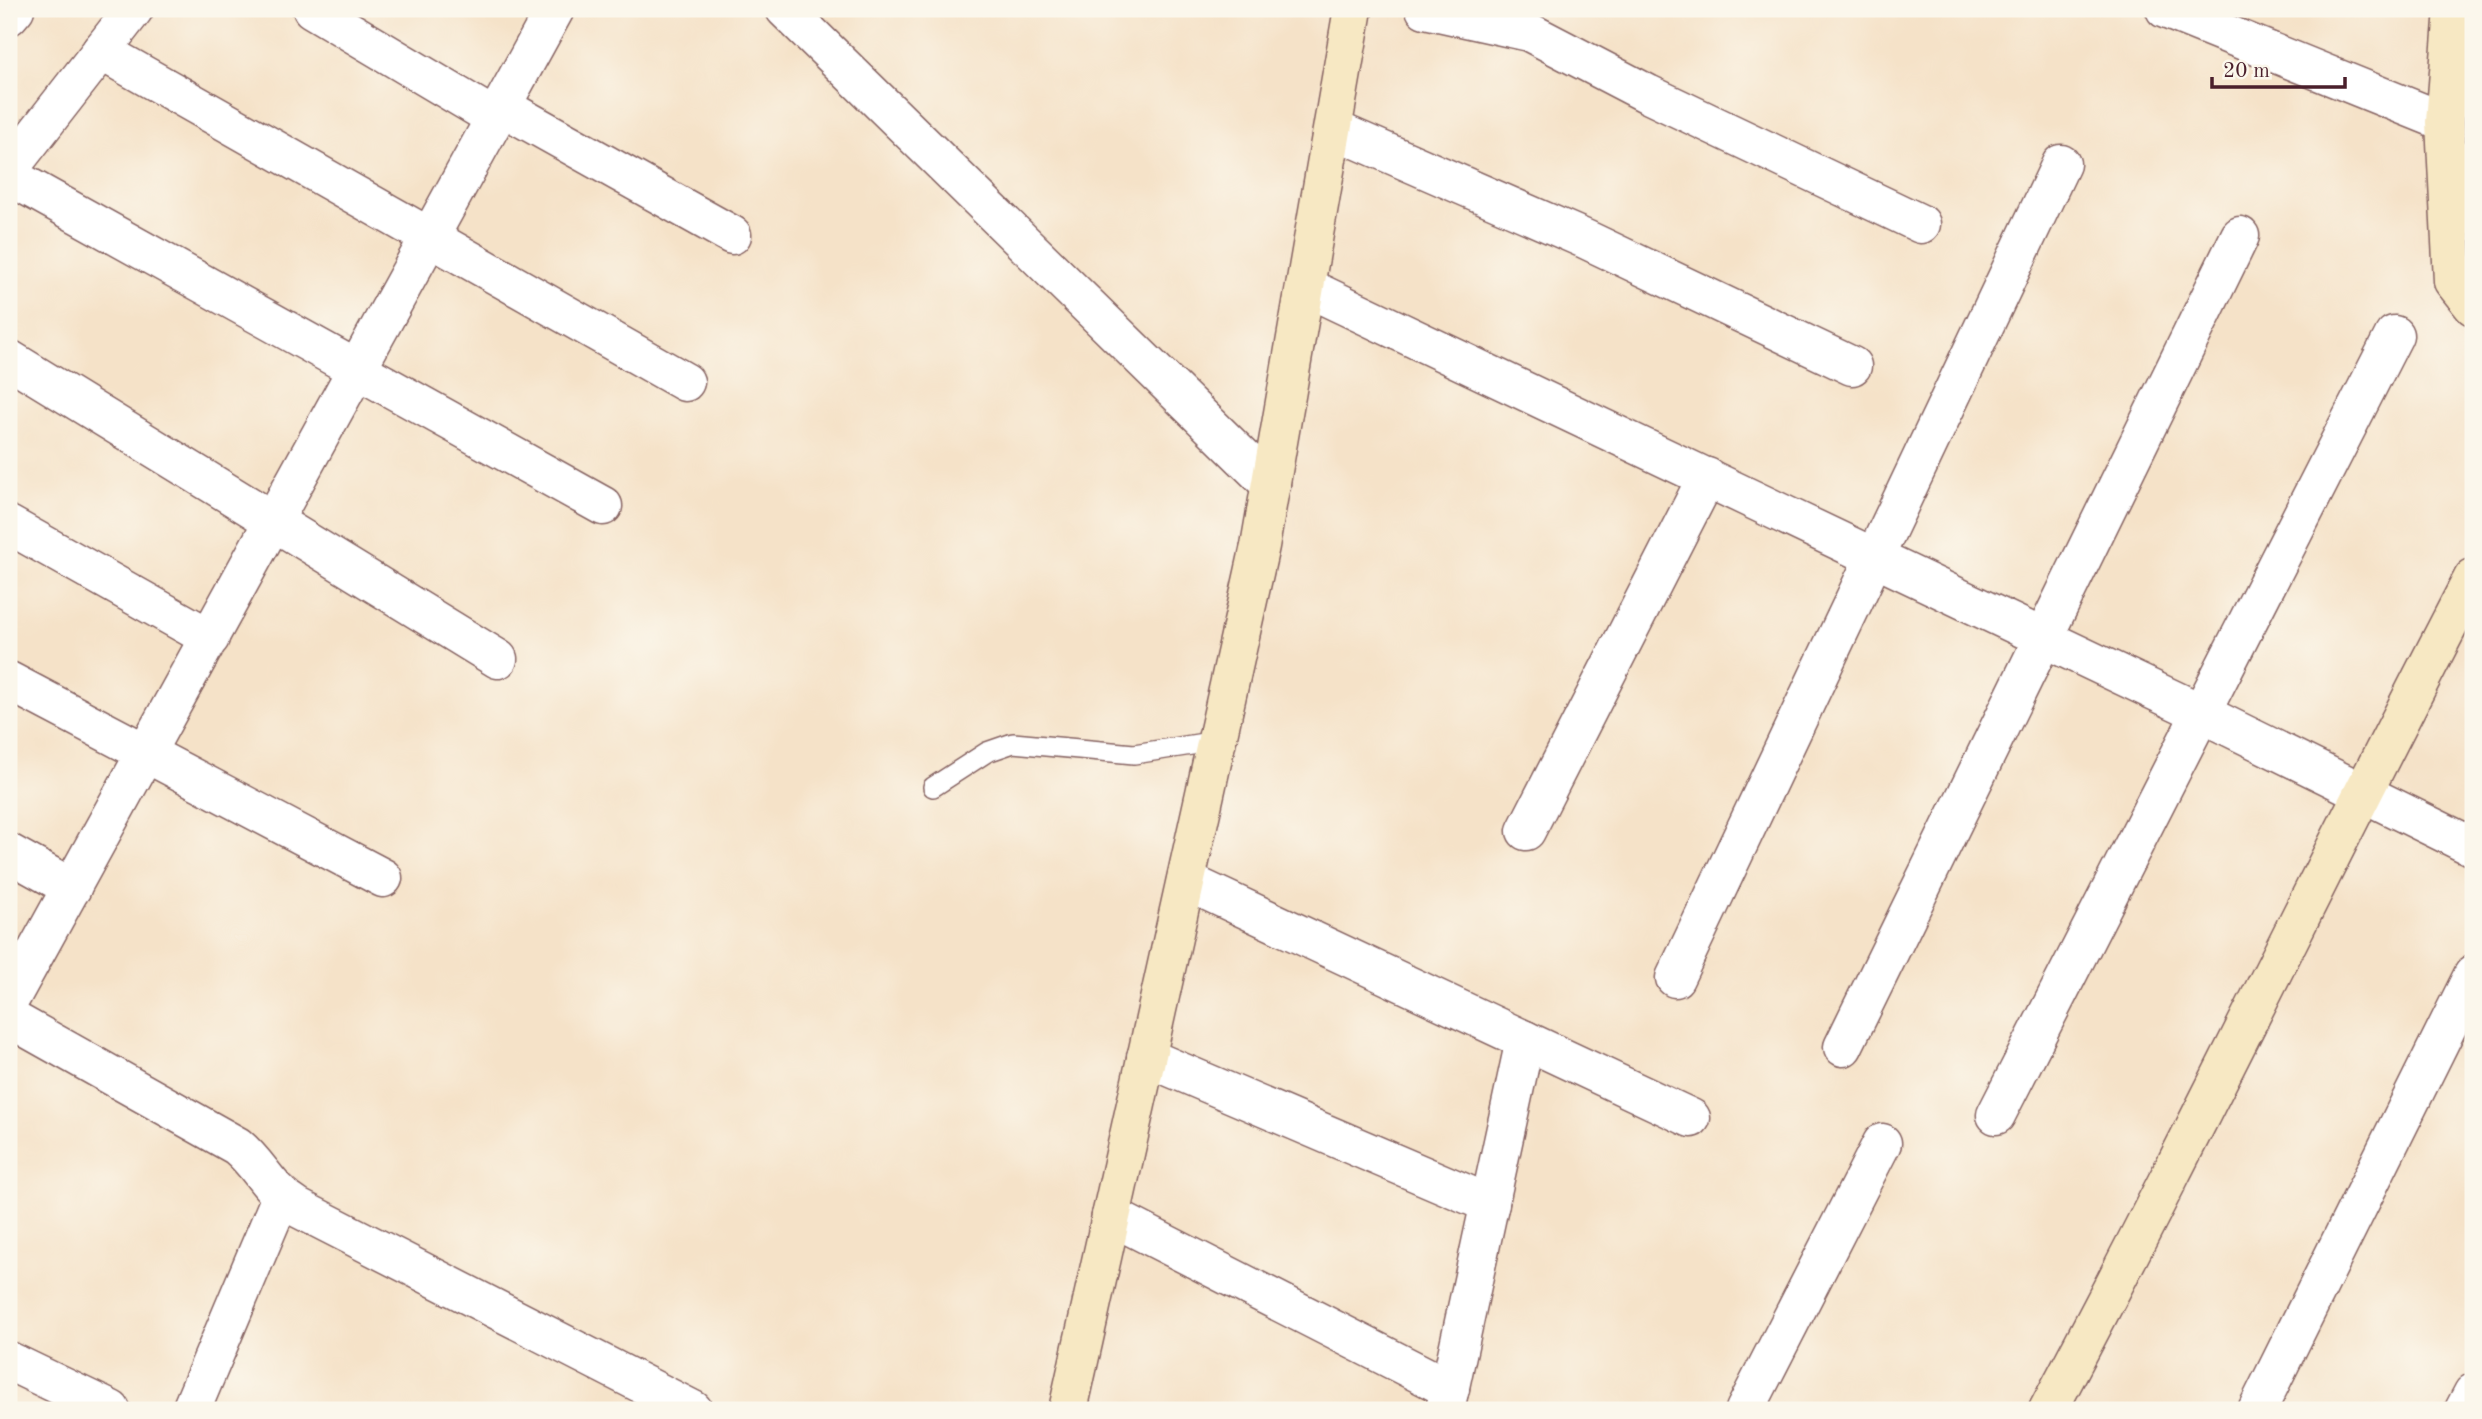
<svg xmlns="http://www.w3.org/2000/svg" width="2482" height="1419" viewBox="0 0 2482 1419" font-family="'Old Standard TT',serif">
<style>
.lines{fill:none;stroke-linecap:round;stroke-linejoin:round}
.lane-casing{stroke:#866362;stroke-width:22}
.street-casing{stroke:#866362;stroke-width:41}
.secondary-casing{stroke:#866362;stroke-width:41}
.lane{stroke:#fff;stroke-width:19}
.street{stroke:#fff;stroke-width:38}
.secondary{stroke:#f7e8c3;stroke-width:38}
</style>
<rect width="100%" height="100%" fill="#fbf7ec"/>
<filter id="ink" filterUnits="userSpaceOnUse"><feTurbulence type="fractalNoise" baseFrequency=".0143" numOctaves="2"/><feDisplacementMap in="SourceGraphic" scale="14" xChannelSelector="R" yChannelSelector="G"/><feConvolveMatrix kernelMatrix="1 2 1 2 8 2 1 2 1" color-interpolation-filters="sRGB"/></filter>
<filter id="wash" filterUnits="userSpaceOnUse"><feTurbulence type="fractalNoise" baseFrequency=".00686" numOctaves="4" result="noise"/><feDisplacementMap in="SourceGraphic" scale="28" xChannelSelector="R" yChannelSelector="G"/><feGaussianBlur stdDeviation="1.57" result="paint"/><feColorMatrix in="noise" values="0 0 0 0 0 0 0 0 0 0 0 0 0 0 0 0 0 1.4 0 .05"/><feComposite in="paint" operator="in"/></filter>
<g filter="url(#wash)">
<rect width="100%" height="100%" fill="#f5e2c8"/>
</g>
<g filter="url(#ink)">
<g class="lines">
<defs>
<path id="lane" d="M933,787L987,752L1013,743L1134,754L1217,741"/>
<g id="street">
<path d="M312,9L495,118"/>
<path d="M785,9L1271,485"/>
<path d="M1425,9L1529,32L1648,94L1921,224"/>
<path d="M2165,9L2445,122"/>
<path d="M9,16L15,9"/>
<path d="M101,51L685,382"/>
<path d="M501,106L732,235"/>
<path d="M1333,129L1585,239L1852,366"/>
<path d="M9,169L134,9"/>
<path d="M9,176L603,506"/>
<path d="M1306,287L2199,712L2473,847"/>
<path d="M9,359L498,659"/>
<path d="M9,525L210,638"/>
<path d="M9,681L383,878"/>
<path d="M1526,831L1707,477"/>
<path d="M9,853L72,888"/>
<path d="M1186,881L1691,1118"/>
<path d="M1675,978L2061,164"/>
<path d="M9,1001L555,9"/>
<path d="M9,1018L237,1146C262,1167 267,1189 298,1208L693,1410"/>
<path d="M1843,1047L2240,236"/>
<path d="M1146,1057L1490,1204"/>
<path d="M1996,1115L2394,335"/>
<path d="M1111,1216L1450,1389"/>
<path d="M9,1361L111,1410"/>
<path d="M191,1410L281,1197"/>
<path d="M1445,1410L1525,1040"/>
<path d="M1745,1410L1882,1143"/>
<path d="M2257,1410L2473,975"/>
<path d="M2464,1410L2473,1393"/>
</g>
<g id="secondary">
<path d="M2454,9L2445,122L2453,281L2473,306"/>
<path d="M1068,1410L1260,546L1353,9"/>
<path d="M2048,1410C2195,1135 2329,854 2473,578"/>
</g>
</defs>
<use href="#lane" class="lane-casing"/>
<use href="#street" class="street-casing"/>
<use href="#secondary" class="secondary-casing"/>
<use href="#lane" class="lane"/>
<use href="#street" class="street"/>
<use href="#secondary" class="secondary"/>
</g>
</g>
<rect width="2482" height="1419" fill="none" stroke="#fbf7ec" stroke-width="35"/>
<path d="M2212 77v10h133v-10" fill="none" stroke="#4a1f2b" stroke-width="3.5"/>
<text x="2223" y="77" font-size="21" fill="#4a1f2b" stroke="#fbf7ec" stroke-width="5" paint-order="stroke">20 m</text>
</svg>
